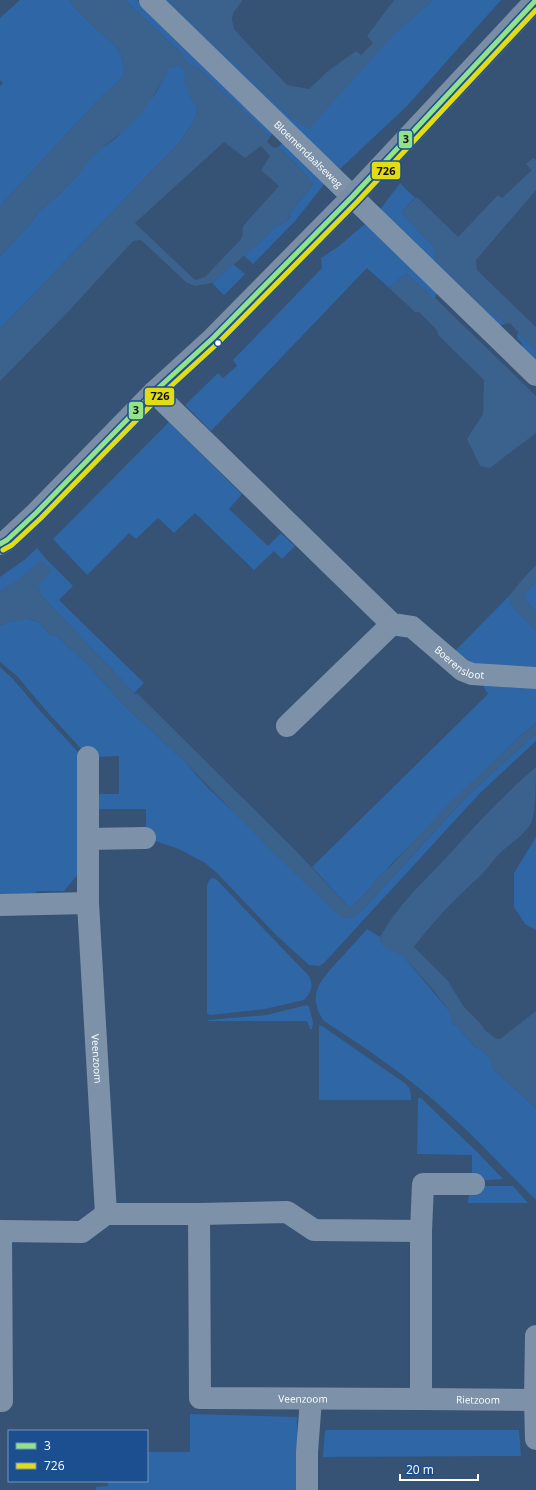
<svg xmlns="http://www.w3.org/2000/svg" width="536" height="1490" viewBox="0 0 536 1490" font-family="'Open Sans',sans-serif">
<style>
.green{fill:#2f66a5}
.water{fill:#3b618d;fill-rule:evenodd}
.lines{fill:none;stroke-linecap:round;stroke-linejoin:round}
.street{stroke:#7d92a8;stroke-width:22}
.secondary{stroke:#798da4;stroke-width:22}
.bus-1-casing{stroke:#1b4f8f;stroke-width:8}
.bus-2-casing{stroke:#1b4f8f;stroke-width:8}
.bus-1{stroke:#91e288;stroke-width:5}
.bus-2{stroke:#e1dc14;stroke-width:5}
.bus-dot{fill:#fff;stroke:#1b4f8f;stroke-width:1.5}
.labels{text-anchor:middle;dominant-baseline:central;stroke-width:4;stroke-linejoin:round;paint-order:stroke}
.street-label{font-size:10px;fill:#fff;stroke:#1b4f8f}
.line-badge{stroke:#1b4f8f;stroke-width:1.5}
.pale-badge-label{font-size:11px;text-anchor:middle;font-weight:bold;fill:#111}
</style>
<rect width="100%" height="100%" fill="#365274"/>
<g class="green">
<path d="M20,0H69L80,13L117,48L121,56L125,71L121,79L101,97L0,206V86L3,83L0,80V18Z"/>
<path d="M125,0H137L274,132L270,137L195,65L191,66L183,59V55Z"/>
<path d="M157,0H168L293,120L433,0H501L407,106L340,169L280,119Z"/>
<path d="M180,65L185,71L191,99L197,106L196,117L181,141L141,182L0,329V256L31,223L38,212L62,192L66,186L70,184L89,160L102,148L116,138L156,93L169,68Z"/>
<path d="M284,142L325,183L296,220L253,264L243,255L258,244L276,226L282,224L289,219L290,213L313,184L298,166L278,147Z"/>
<path d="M400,183L415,198L401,212L434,247V259L478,302L506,324L503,325L496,324L379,211Z"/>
<path d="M365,224L437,292L435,298H433L406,273L389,288L367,268L211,431L185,405L218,373L223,378L237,366L233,360L322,268L321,258L339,246Z"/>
<path d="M233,264L245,274L224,295L212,283Z"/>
<path d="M518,332L519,335L536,350V364L523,351L522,343C518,340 516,338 518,332Z"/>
<path d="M169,422L242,494L229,509L268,546L281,533L295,546L282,559L274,551L254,570L195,513L174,533L158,518L136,539L129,533L87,575L53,539Z"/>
<path d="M37,548L47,560L73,586L59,600L144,683L134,693L40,594L38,585L12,584L0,591V577L24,560Z"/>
<path d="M536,581V613L525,598V593Z"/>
<path d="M509,596L511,605L536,630V673L475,670L451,655Z"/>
<path d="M27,618L40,623L50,635L57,636L87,664L123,704L185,762L208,788L242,820L351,918L364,908L467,796L536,733V741L480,793L324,963L319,966L309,965L276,935L216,872L205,863L179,849L149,839V828H146V809H96V797L100,794H119V756L96,757L84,752L49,714L17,676L0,662V625Z"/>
<path d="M0,667L13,679L41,712L79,753V873L64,891H37L31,897H0Z"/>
<path d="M478,677L536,683V723L519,737L390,865L387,870L381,874L364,895L350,908L312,867L488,694Z"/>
<path d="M536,837V930L525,924L514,907V873Z"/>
<path d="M213,878L216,879L309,976C314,986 311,993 304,1000L265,1009L211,1015L207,1014V885L210,879Z"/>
<path d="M367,929L380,937L381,943L404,957L450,1012L453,1024L457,1026L475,1047L481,1049L492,1061V1068L536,1108V1200C506,1171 478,1140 447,1112C409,1077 367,1049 324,1021C305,995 322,978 340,959C349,949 358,939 367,929Z"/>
<path d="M307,1005L309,1007L313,1022L312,1029H310L307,1021H207L208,1020L266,1015Z"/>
<path d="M319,1026H322L406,1084C411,1089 411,1094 411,1100H319Z"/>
<path d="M418,1098H421L477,1152L503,1179L476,1181L472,1174V1155L417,1154Z"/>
<path d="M476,1186H513L528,1203H468L469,1193Z"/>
<path d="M190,1414L297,1417L298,1490H96V1487L108,1486V1481H147V1452H190Z"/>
<path d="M325,1430H519L521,1456L323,1457Z"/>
</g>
<g class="water">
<path d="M69,0H125L183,55V59L191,66L195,65L270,137L267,142L274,148L278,147L298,166L313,184L290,213L289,219L282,224L276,226L258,244L212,283L195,286L187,283L141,240L133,241L67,313L0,381V329L141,182L181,141L196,117L197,106L191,99L184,82L185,71L180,65L170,68C159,86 150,104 136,119C125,131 112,139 101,149C89,160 80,172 70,184L66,186L62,192L38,212L31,223L0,256V206L101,97L121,79L125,71L121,56L117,48L80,13ZM224,142L245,158L261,146L270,156L261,170L279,186L243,226L242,238L205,277L195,280L135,223Z"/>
<path d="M168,0H243L233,13L232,19L234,29L243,39L287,85L309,89L328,71L356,51L361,55L373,43L367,36L394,0H433L395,33L309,129L293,120Z"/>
<path d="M533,158L536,160V190L476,260L477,270L536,327V350L519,335L518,332L510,323L506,324L478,302L434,259V247L401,212L417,197L458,237L498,195L502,198L532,170L526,164Z"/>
<path d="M406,273L433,298H435L536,396V433L490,468L480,466L467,439L483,414L484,380L438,335L437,330L419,312H415L389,288Z"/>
<path d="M42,560L52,571L38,585L40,594L134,693L138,694L296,851L350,908L364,895L381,874L387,870L446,806L519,737L536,723V733L467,796L364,908L353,917L343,919L274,854L185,762L123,704L87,664L57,636L50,635L40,623L28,618L0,625V591L12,584Z"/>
<path d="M536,565V581L525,593V598L536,613V630L511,605L509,596L521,581Z"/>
<path d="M536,767C536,784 536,806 532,821C525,835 511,843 500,853C493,860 487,870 480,876C456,898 433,921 414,947L448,981L464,1007L481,1024L485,1030L495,1038L500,1039L536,1011V1108L492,1068L491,1061L481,1049L475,1047L457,1026L453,1024L450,1012L434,991L404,957L384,947L381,943L380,937C397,906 422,883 446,858C475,826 503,795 536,767Z"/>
</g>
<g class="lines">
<g class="street">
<path id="s1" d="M150,0L536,375"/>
<path id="s2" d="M154,392L392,624L412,627L462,670L472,674L536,678"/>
<path d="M287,726L392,624"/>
<path id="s3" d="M88,757V903L106,1214"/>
<path d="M88,839L145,838"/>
<path d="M0,905L88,903"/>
<path id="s4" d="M199,1214L200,1398L421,1399V1231L423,1184H474"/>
<path d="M0,1231L82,1232L106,1214H199L287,1212L314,1230L421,1231"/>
<path id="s5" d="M421,1399L535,1400L536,1336"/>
<path d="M535,1400L536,1439"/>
<path d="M0,1401H2L1,1231"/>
<path d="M307,1490V1452L311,1399"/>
</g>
<path class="secondary" d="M0,544L7,540L36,513L154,392L213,338L352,197L536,0"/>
<defs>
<path id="bus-1" d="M0,544L7,540L36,513L154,392L213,338L352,197L536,0"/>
<path id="bus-2" d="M3,550L12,545L41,518L159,397L218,343L357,202L536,10"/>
</defs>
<use href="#bus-1" class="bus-1-casing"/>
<use href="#bus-2" class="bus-2-casing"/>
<use href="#bus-1" class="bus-1"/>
<use href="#bus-2" class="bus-2"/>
</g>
<circle class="bus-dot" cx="218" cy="343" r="3.5"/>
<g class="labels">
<g class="street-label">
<text stroke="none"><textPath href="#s1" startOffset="221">Bloemendaalseweg</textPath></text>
<text stroke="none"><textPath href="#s2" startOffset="413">Boerensloot</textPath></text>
<text stroke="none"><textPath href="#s3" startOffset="302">Veenzoom</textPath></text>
<text stroke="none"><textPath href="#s4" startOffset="287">Veenzoom</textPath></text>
<text stroke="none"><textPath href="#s5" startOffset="57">Rietzoom</textPath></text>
</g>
</g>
<g class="line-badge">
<rect x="398" y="130" width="15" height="19" rx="4" fill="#91e288"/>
<rect x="371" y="161" width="30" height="19" rx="4" fill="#e1dc14"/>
<rect x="144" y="387" width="31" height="19" rx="4" fill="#e1dc14"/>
<rect x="128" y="401" width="16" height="19" rx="4" fill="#91e288"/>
</g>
<g class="pale-badge-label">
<text x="406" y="143">3</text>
<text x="386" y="175">726</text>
<text x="160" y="400">726</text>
<text x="136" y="414">3</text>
</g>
<rect x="8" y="1430" width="140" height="52" fill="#1b4f8f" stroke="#7695bc"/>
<rect x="16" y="1443" width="20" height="6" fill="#91e288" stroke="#7695bc"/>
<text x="44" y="1450" font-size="12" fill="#ffffff">3</text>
<rect x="16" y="1463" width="20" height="6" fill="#e1dc14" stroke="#7695bc"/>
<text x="44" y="1470" font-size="12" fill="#ffffff">726</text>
<path d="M400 1474v6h78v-6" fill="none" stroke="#ffffff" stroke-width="2"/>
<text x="406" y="1474" font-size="12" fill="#ffffff" stroke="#1b4f8f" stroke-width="3" paint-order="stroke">20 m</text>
</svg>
